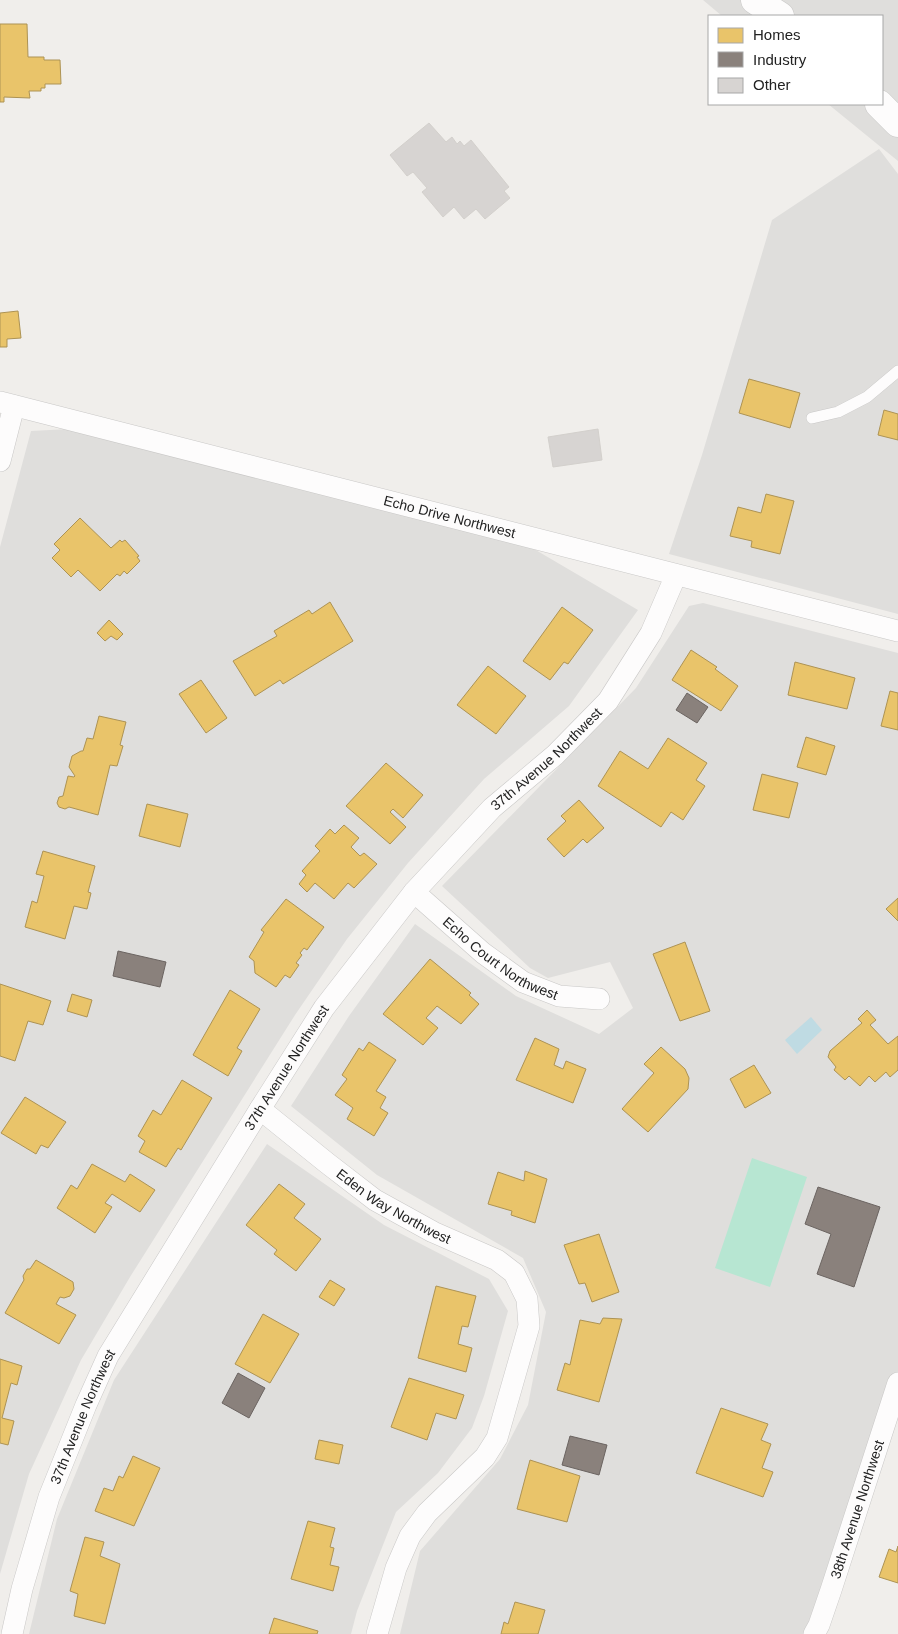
<svg xmlns="http://www.w3.org/2000/svg" width="898" height="1634" viewBox="0 0 898 1634" font-family="Arial,sans-serif">
<style>
.residential{fill:#dfdedc}
.pitch{fill:#b7e6d2}
.water{fill:#bfdbe3}
.homes{fill:#e9c46a;stroke:#ad9354}
.industry{fill:#8a817c;stroke:#6b6461}
.building{fill:#d7d4d2;stroke:#d3d0cc}
.lines{fill:none;stroke-linecap:round;stroke-linejoin:round}
.service-casing{stroke:#c9c8c7;stroke-width:12}
.minor-casing{stroke:#c9c8c7;stroke-width:22}
.tertiary-casing{stroke:#c9c8c7;stroke-width:29}
.service{stroke:#fdfcfc;stroke-width:11}
.minor{stroke:#fdfcfc;stroke-width:21}
.tertiary{stroke:#fdfcfc;stroke-width:28}
.labels{text-anchor:middle;dominant-baseline:central;stroke-width:5;stroke-linejoin:round;paint-order:stroke}
.street-label{font-size:14px;fill:#222;stroke:#fff}
</style>
<rect width="100%" height="100%" fill="#f0eeeb"/>
<g class="residential">
<path d="M703,0H898V161L828,104H882V16H722Z"/>
<path d="M879,149L898,174V614L669,554L702,455L772,220Z"/>
<path d="M69,429L534,549L638,610L569,706L484,779L408,863L347,939L295,1015L130,1277L81,1360L29,1474L0,1574V547L31,431Z"/>
<path d="M703,603L898,653V1386L813,1634H400L420,1551L500,1459L528,1405L546,1312L523,1258L377,1175L291,1106L349,1016L415,924L516,996L599,1034L633,1008L610,962L548,978L530,968L442,886L636,688L689,606Z"/>
<path d="M267,1144L384,1225L489,1279L508,1311L484,1396L472,1428L438,1473L396,1512L357,1611L351,1634H29L57,1519L114,1380Z"/>
</g>
<path class="pitch" d="M752,1158L807,1177L770,1287L715,1268Z"/>
<path class="water" d="M811,1017L822,1030L797,1054L785,1040Z"/>
<g class="homes">
<path d="M0,24H27L28,57H44V60H60L61,84H45V88H41V91H29L30,98L4,97V102H0Z"/>
<path d="M18,311L21,338L7,339V347H0V313Z"/>
<path d="M749,379L800,393L790,428L739,413Z"/>
<path d="M884,410L898,414V440L878,435Z"/>
<path d="M766,494L794,501L780,554L751,547L752,541L730,536L738,507L761,513Z"/>
<path d="M80,518L111,548L120,540L122,542L125,540L139,556L137,557L140,561L127,574L124,571L120,576L117,574L100,591L78,570L71,577L52,558L60,550L54,544Z"/>
<path d="M330,602L353,641L283,684L280,680L255,696L233,661L277,636L274,631L309,610L312,614Z"/>
<path d="M562,607L593,630L568,664L564,662L550,680L523,661Z"/>
<path d="M109,620L123,634L117,640L111,636L105,641L97,633Z"/>
<path d="M691,650L717,667L715,669L738,686L721,711L672,680Z"/>
<path d="M795,662L855,678L847,709L788,695Z"/>
<path d="M488,666L526,696L496,734L457,705Z"/>
<path d="M201,680L227,718L206,733L179,694Z"/>
<path d="M890,691L898,693V730L881,726Z"/>
<path d="M99,716L126,722L120,745L123,746L117,766L110,765L98,815L69,807L65,809L59,807L57,803L59,797L63,796L68,776L74,777L75,776L69,767L72,756L81,751H83L87,738L93,739Z"/>
<path d="M806,737L835,746L826,775L797,767Z"/>
<path d="M668,738L707,763L696,780L705,786L683,820L671,812L661,827L598,786L620,751L648,769Z"/>
<path d="M386,763L423,795L403,818L393,809L390,812L406,827L390,844L346,806Z"/>
<path d="M762,774L798,783L789,818L753,810Z"/>
<path d="M579,800L604,828L587,843L583,839L564,857L547,839L566,821L561,816Z"/>
<path d="M147,804L188,814L180,847L139,836Z"/>
<path d="M344,825L359,838L351,847L360,856L364,853L377,864L354,888L348,883L334,899L315,883L307,892L299,884L306,875L302,871L320,851L315,846L330,829L335,834Z"/>
<path d="M43,851L95,866L88,892L91,893L87,909L74,906L65,939L25,927L32,901L37,903L44,876L36,874Z"/>
<path d="M898,898V921L886,909Z"/>
<path d="M286,899L324,927L307,950L304,948L300,953L302,955L296,963L299,965L290,978L285,975L276,987L255,973L254,961L249,957L264,932L261,930Z"/>
<path d="M685,942L710,1011L680,1021L653,954Z"/>
<path d="M430,959L471,993L469,995L479,1004L461,1024L437,1006L426,1018L438,1028L423,1045L383,1014Z"/>
<path d="M0,984L51,1001L43,1025L28,1021L15,1061L0,1056Z"/>
<path d="M230,990L260,1009L237,1048L242,1051L228,1076L193,1055Z"/>
<path d="M72,994L92,1000L87,1017L67,1011Z"/>
<path d="M867,1010L876,1020L870,1025L888,1044L898,1036V1070L890,1077L886,1072L875,1082L869,1076L860,1086L849,1076L845,1080L834,1070L836,1067L828,1057L830,1051L862,1023L858,1019Z"/>
<path d="M535,1038L559,1049L554,1065L563,1069L566,1061L586,1069L573,1103L516,1080Z"/>
<path d="M369,1042L396,1060L376,1091L386,1097L380,1108L388,1113L374,1136L347,1119L353,1108L335,1095L347,1079L342,1075L359,1048L363,1051Z"/>
<path d="M661,1047L685,1069L689,1078L688,1089L648,1132L622,1109L654,1073L644,1064Z"/>
<path d="M754,1065L771,1093L745,1108L730,1079Z"/>
<path d="M182,1080L212,1098L181,1150L178,1148L166,1167L139,1152L145,1141L138,1136L153,1110L161,1115Z"/>
<path d="M25,1097L66,1122L48,1148L41,1145L36,1154L1,1133Z"/>
<path d="M92,1164L125,1182L130,1174L155,1190L140,1212L112,1194L105,1203L112,1207L95,1233L57,1208L71,1185L77,1189Z"/>
<path d="M525,1171L547,1179L535,1223L511,1215L512,1211L488,1204L498,1172L524,1181Z"/>
<path d="M279,1184L305,1204L294,1218L321,1239L296,1271L274,1254L277,1250L246,1225Z"/>
<path d="M599,1234L619,1292L592,1302L585,1283L579,1284L564,1245Z"/>
<path d="M36,1260L73,1282L74,1289L70,1296L64,1298L60,1297L56,1304L76,1315L59,1344L5,1313L24,1280L23,1276L27,1269H30Z"/>
<path d="M330,1280L345,1289L334,1306L319,1297Z"/>
<path d="M436,1286L476,1296L468,1327L462,1326L458,1344L472,1348L466,1372L418,1358Z"/>
<path d="M263,1314L299,1334L270,1383L235,1364Z"/>
<path d="M603,1318L622,1319L599,1402L557,1390L565,1363L570,1365L580,1320L600,1324Z"/>
<path d="M0,1359L22,1366L17,1385L11,1383L2,1418L14,1421L8,1445L0,1443Z"/>
<path d="M409,1378L464,1395L456,1419L436,1413L427,1440L391,1427Z"/>
<path d="M721,1408L768,1424L761,1440L771,1444L762,1468L773,1472L763,1497L696,1473Z"/>
<path d="M319,1440L343,1445L339,1464L315,1459Z"/>
<path d="M133,1456L160,1468L134,1526L95,1511L104,1488L113,1491L119,1476L123,1478Z"/>
<path d="M530,1460L580,1476L567,1522L517,1509Z"/>
<path d="M308,1521L335,1528L330,1547L334,1548L330,1565L339,1567L333,1591L291,1579Z"/>
<path d="M85,1537L104,1542L100,1556L120,1564L105,1624L74,1616L78,1594L70,1591Z"/>
<path d="M898,1546V1583L879,1577L889,1549L896,1552Z"/>
<path d="M515,1602L545,1610L538,1634H501L504,1622L508,1624Z"/>
<path d="M274,1618L318,1631L317,1634H269Z"/>
</g>
<g class="industry">
<path d="M687,693L708,707L697,723L676,710Z"/>
<path d="M118,951L166,962L160,987L113,976Z"/>
<path d="M818,1187L880,1207L854,1287L817,1274L831,1234L805,1224Z"/>
<path d="M238,1373L265,1388L249,1418L222,1403Z"/>
<path d="M570,1436L607,1445L599,1475L562,1465Z"/>
</g>
<g class="building">
<path d="M429,123L446,142L452,137L457,144L460,141L464,146L471,140L509,187L504,191L510,198L485,219L476,209L464,219L454,207L443,217L422,192L427,188L413,172L407,176L390,155Z"/>
<path d="M598,429L602,460L553,467L548,437Z"/>
</g>
<g class="lines">
<defs>
<path id="service" d="M812,418L838,412L867,397L898,371"/>
<g id="minor">
<path id="s1" d="M0,402L898,631"/>
<path d="M0,461L14,406"/>
<path id="s2" d="M414,892L483,953L523,982L559,996L599,999"/>
<path id="s3" d="M260,1109L327,1163L375,1200L433,1232L497,1260L514,1273L527,1299L529,1326L497,1438L485,1457L427,1513L410,1536L396,1568L377,1634"/>
<path id="s4" d="M12,1634L22,1589L49,1497L86,1405L108,1356L260,1109L324,1008L414,892L492,808L555,755L608,701L651,633L676,575"/>
<path id="s5" d="M814,1634L819,1625L831,1590L898,1383"/>
</g>
<g id="tertiary">
<path d="M755,0L780,16"/>
<path d="M879,104L898,123"/>
</g>
</defs>
<use href="#service" class="service-casing"/>
<use href="#minor" class="minor-casing"/>
<use href="#tertiary" class="tertiary-casing"/>
<use href="#service" class="service"/>
<use href="#minor" class="minor"/>
<use href="#tertiary" class="tertiary"/>
</g>
<g class="labels">
<g class="street-label">
<text stroke="none"><textPath href="#s1" startOffset="464">Echo Drive Northwest</textPath></text>
<text stroke="none"><textPath href="#s4" startOffset="1039">37th Avenue Northwest</textPath></text>
<text stroke="none"><textPath href="#s2" startOffset="110">Echo Court Northwest</textPath></text>
<text stroke="none"><textPath href="#s4" startOffset="634">37th Avenue Northwest</textPath></text>
<text stroke="none"><textPath href="#s3" startOffset="166">Eden Way Northwest</textPath></text>
<text stroke="none"><textPath href="#s4" startOffset="229">37th Avenue Northwest</textPath></text>
<text stroke="none"><textPath href="#s5" startOffset="132">38th Avenue Northwest</textPath></text>
</g>
</g>
<rect x="708" y="15" width="175" height="90" fill="#ffffff" stroke="#a7a7a7"/>
<rect x="718" y="28" width="25" height="15" fill="#e9c46a" stroke="#a7a7a7"/>
<text x="753" y="40" font-size="15" fill="#222222">Homes</text>
<rect x="718" y="52" width="25" height="15" fill="#8a817c" stroke="#a7a7a7"/>
<text x="753" y="65" font-size="15" fill="#222222">Industry</text>
<rect x="718" y="78" width="25" height="15" fill="#d7d4d2" stroke="#a7a7a7"/>
<text x="753" y="90" font-size="15" fill="#222222">Other</text>
</svg>
